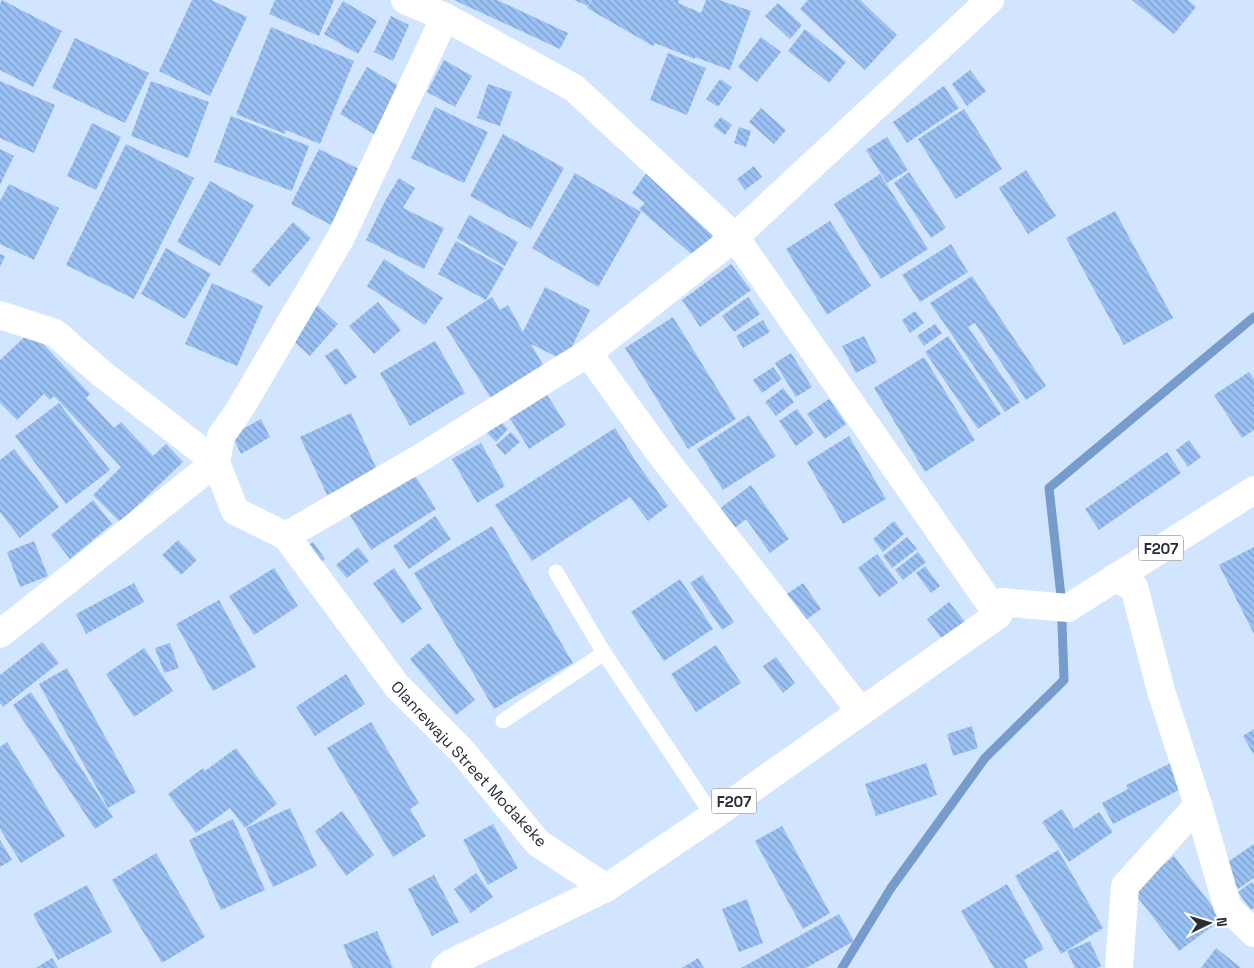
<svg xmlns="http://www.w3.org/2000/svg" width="1254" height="968" viewBox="0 0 1254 968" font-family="'Space Grotesk',sans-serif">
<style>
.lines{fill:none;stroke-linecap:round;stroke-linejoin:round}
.stream{stroke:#769ccc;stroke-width:9}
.building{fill:url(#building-back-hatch)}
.service{stroke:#fff;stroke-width:15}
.minor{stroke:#fff;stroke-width:28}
.primary{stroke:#fff;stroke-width:28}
.labels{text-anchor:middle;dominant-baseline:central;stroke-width:4;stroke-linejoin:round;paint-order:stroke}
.shield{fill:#fff;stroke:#686d73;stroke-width:1}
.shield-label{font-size:15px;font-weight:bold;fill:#272e37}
.street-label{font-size:16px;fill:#272e37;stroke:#fff}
</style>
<defs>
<pattern id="building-back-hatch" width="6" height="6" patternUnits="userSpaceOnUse" patternTransform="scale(1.25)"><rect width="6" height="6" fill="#9ac1f4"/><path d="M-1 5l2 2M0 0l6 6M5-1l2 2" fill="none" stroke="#7e9dc6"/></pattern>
</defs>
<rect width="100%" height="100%" fill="#d2e5fe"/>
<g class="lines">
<path class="stream" d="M842,968L891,888L985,758L1064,680L1061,596L1049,488L1254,317"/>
</g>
<g class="building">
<path d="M2,0L62,31L33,87L0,70V4Z"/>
<path d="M192,0H211L247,17L210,96L159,71Z"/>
<path d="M275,0H334L319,36L269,14Z"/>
<path d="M454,0H497L568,33L560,49Z"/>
<path d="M574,0H591L588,6Z"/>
<path d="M592,0H679L678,3L701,13L706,0H719L751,11L730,70L695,57V59L655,43L653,46L587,8Z"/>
<path d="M808,0H860L897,35L865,70L800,9Z"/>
<path d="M1132,0H1188L1196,7L1174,34Z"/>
<path d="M343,1L377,21L358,54L324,34Z"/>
<path d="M778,3L802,25L790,39L765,16Z"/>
<path d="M391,16L409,25L393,61L374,52Z"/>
<path d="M271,27L354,61L320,144L286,130L285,134L236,114Z"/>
<path d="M805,29L846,62L829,83L788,51Z"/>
<path d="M761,37L781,52L757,82L738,67Z"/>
<path d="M75,38L149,73L125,123L52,88Z"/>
<path d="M668,53L706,68L687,115L650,100Z"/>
<path d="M444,60L472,76L455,107L427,92Z"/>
<path d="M367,67L406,90L379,137L340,114Z"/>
<path d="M970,70L986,91L967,106L952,84Z"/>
<path d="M720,79L732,87L718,107L706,99Z"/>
<path d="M0,81L55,105L34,153L0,138Z"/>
<path d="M151,81L209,102L188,158L131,136Z"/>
<path d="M488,84L512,92L500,126L477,118Z"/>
<path d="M944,86L959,108L907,143L893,122Z"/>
<path d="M435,107L488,132L464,183L411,158Z"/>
<path d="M761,108L786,130L774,144L749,122Z"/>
<path d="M964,109L1002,169L956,199L918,139Z"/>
<path d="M231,116L309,146L292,191L214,162Z"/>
<path d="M721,117L732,125L725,135L713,126Z"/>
<path d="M92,123L121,137L96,190L67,176Z"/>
<path d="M739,127L751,131L746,147L734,143Z"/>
<path d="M503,134L564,168L531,229L470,196Z"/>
<path d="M887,137L908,170L887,183L866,150Z"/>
<path d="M126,144L194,178L134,299L66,265Z"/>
<path d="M0,149L14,156L0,185Z"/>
<path d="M319,149L365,172L337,228L291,204Z"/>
<path d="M754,166L762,177L745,190L737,179Z"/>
<path d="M649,169L716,232L695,257L639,209L645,203L632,193Z"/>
<path d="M1026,170L1056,216L1028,234L999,188Z"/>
<path d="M909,172L946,228L931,238L894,183Z"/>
<path d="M575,173L641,212L598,287L532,248Z"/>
<path d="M880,174L928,249L881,279L834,204Z"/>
<path d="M399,178L415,188L403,208L444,228L424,269L366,240L386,199Z"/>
<path d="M210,181L254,205L220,266L177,242Z"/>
<path d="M9,184L59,208L34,260L0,244V201Z"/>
<path d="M1115,211L1173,318L1124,345L1066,238Z"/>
<path d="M469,215L518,242L505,266L457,238Z"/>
<path d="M830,221L871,286L827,315L786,249Z"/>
<path d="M293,222L311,238L269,287L251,271Z"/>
<path d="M456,241L504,268L486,300L438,274Z"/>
<path d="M951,244L968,272L920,302L902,275Z"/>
<path d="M166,248L211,274L185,319L141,294Z"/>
<path d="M0,254L5,256L0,267Z"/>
<path d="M384,259L443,298L425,325L367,286Z"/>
<path d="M731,264L751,290L700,327L682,300Z"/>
<path d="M972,276L1046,386L1026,400L975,323L968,327L1020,402L1005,412L930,303Z"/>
<path d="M212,283L263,306L237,366L185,344Z"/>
<path d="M545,287L590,310L565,361L531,344L546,370L494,403L446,327L492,297L500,310L508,305L523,332Z"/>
<path d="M748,297L760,314L734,332L722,316Z"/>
<path d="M378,302L401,330L374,354L349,326Z"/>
<path d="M316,304L338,324L310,356L287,335Z"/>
<path d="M915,311L924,323L910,333L902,320Z"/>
<path d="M673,317L736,419L688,449L625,348Z"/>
<path d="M763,320L770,332L743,348L736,336Z"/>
<path d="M935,324L942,333L924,346L917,336Z"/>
<path d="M31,331L90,394L86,398L114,428L121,422L153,456L166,444L183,462L120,522L93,495L121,467L57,399L54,396L50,400L44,394L17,420L0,403V360Z"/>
<path d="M864,336L877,362L856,373L842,346Z"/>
<path d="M948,336L1001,414L978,429L925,352Z"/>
<path d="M435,341L465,393L410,426L380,373Z"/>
<path d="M337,348L357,377L345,385L325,356Z"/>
<path d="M791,353L812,387L796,397L775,363Z"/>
<path d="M924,357L975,440L925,472L874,388Z"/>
<path d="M773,367L782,379L762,393L753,380Z"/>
<path d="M1249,372L1254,379V430L1242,438L1214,395Z"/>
<path d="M783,388L794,402L776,416L765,402Z"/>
<path d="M546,393L566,425L529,449L509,417Z"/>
<path d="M829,399L846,424L825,439L807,414Z"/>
<path d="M59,403L110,470L66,504L15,436Z"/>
<path d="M797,409L814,433L796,446L779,421Z"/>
<path d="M351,413L378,472L327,495L300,437Z"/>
<path d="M749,415L776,456L723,490L697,449Z"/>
<path d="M261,419L270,437L241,454L232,435Z"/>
<path d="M499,420L508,429L496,442L487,433Z"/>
<path d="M615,428L637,463L668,506L648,521L630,497L532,561L495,505Z"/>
<path d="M511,432L520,442L505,455L496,445Z"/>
<path d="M849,436L886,499L843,524L807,462Z"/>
<path d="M1189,440L1201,457L1188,467L1176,450Z"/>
<path d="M481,443L505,486L477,503L452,459Z"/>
<path d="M14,449L59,507L20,538L0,512V460Z"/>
<path d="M1167,452L1181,473L1099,530L1085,509Z"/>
<path d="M412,471L436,509L371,550L348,512Z"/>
<path d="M751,485L789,539L770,553L746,519L735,528L719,509Z"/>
<path d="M93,500L112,524L70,559L51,535Z"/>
<path d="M435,516L451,539L409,569L393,546Z"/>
<path d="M894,521L904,534L883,552L873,539Z"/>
<path d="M492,526L573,663L494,709L414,573Z"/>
<path d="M907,537L917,549L892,568L883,556Z"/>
<path d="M178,540L197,560L181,575L162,555Z"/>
<path d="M34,541L48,576L20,587L7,552Z"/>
<path d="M313,542L325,559L316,566L303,549Z"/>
<path d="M358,547L369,561L347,578L336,565Z"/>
<path d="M1254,547V634L1219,565Z"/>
<path d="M918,552L926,562L903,580L895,570Z"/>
<path d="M877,554L898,583L879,597L858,568Z"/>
<path d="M925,566L940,586L931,593L916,573Z"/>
<path d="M274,568L298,606L254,635L229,596Z"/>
<path d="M394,568L422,609L402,624L373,583Z"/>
<path d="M702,575L734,622L722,630L690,583Z"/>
<path d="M680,579L713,629L664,661L631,612Z"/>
<path d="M134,583L144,602L86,634L76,614Z"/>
<path d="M803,583L821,609L803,622L784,596Z"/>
<path d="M219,600L256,667L213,691L176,624Z"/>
<path d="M949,602L965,622L942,639L927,619Z"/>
<path d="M42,642L59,663L3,707L0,703V675Z"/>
<path d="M170,643L179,668L164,673L155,648Z"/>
<path d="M429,643L475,700L456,715L410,659Z"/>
<path d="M716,645L741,683L696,712L671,674Z"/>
<path d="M144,648L173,691L134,717L106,674Z"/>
<path d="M776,657L795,683L783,693L763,666Z"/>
<path d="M67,668L136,792L108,808L39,684Z"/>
<path d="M346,674L365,704L315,736L296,707Z"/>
<path d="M31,692L113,817L95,829L13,705Z"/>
<path d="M371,722L419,803L410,809L426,836L393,857L327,748Z"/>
<path d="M972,726L978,748L953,756L947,734Z"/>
<path d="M1254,729V755L1243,736Z"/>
<path d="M7,742L65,836L21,863L0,829V747Z"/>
<path d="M236,748L277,804L245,828L230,808L196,833L168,794L203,768L205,771Z"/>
<path d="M926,763L937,795L876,816L865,784Z"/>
<path d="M1171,763L1183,788L1113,824L1102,803L1128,789L1126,785Z"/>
<path d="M290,808L317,866L273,887L246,828Z"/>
<path d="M1062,809L1074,829L1099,812L1113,832L1069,862L1042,822Z"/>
<path d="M342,811L374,855L346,876L315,831Z"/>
<path d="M233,819L265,890L221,910L189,840Z"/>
<path d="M493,824L518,868L488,885L463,840Z"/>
<path d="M782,826L830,913L803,929L755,841Z"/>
<path d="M0,840L12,860L0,867Z"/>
<path d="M1254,844V878L1238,889L1222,866Z"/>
<path d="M1058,850L1103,928L1061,954L1015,876Z"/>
<path d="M156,853L205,937L162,963L112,880Z"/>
<path d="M1174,856L1222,919L1179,951L1132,890Z"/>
<path d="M476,873L493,897L471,913L454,889Z"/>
<path d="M434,875L459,922L432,936L408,889Z"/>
<path d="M1252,882L1254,885V908L1251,910L1238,892Z"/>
<path d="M1007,884L1044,949L1024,960L1028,968H994L961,911Z"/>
<path d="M87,885L112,932L58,960L33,914Z"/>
<path d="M747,899L763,943L739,952L722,909Z"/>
<path d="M839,914L854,941L806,968H741Z"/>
<path d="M377,931L393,968H353L343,945Z"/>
<path d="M1090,941L1101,966L1097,968H1075L1067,951Z"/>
<path d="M1216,948L1241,968H1201Z"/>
<path d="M52,958L58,968H36Z"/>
<path d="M698,958L704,968H682Z"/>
</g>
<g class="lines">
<g class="service">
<path d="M556,572L604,653L713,816"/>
<path d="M503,721L604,653"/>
</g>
<g class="minor">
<path d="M405,0L445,17L574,88L735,237L998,615"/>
<path d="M0,315L55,333L101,373L216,462L235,511L286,536L397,686L461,750L538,843L606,888"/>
<path d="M588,353L660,453L861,712"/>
<path d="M286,536L425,455L588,353L735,237L990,0"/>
<path d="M1114,578L1134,587L1161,691L1198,805L1228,908L1254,933"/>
<path d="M0,634L216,462L221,436L238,412L340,239L445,17"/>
<path d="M1119,968L1125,886L1198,805"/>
</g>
<path class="primary" d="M445,968L451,963L606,888L713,816L998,615L1001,602L1068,608L1254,490"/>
</g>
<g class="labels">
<g class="shield">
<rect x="1138.5" y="535.5" width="45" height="25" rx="4"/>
<rect x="711.5" y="788.5" width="45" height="25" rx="4"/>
</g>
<g class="shield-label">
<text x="1161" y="548">F207</text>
<text x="734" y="801">F207</text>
</g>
<g class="street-label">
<text transform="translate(469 764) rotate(47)">Olanrewaju Street Modakeke</text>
</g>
</g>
<g transform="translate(1209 923) rotate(85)" stroke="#ffffff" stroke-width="4" paint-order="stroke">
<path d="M0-4L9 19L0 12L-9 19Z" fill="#272e37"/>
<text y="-8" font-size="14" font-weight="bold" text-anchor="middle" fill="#272e37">N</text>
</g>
</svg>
